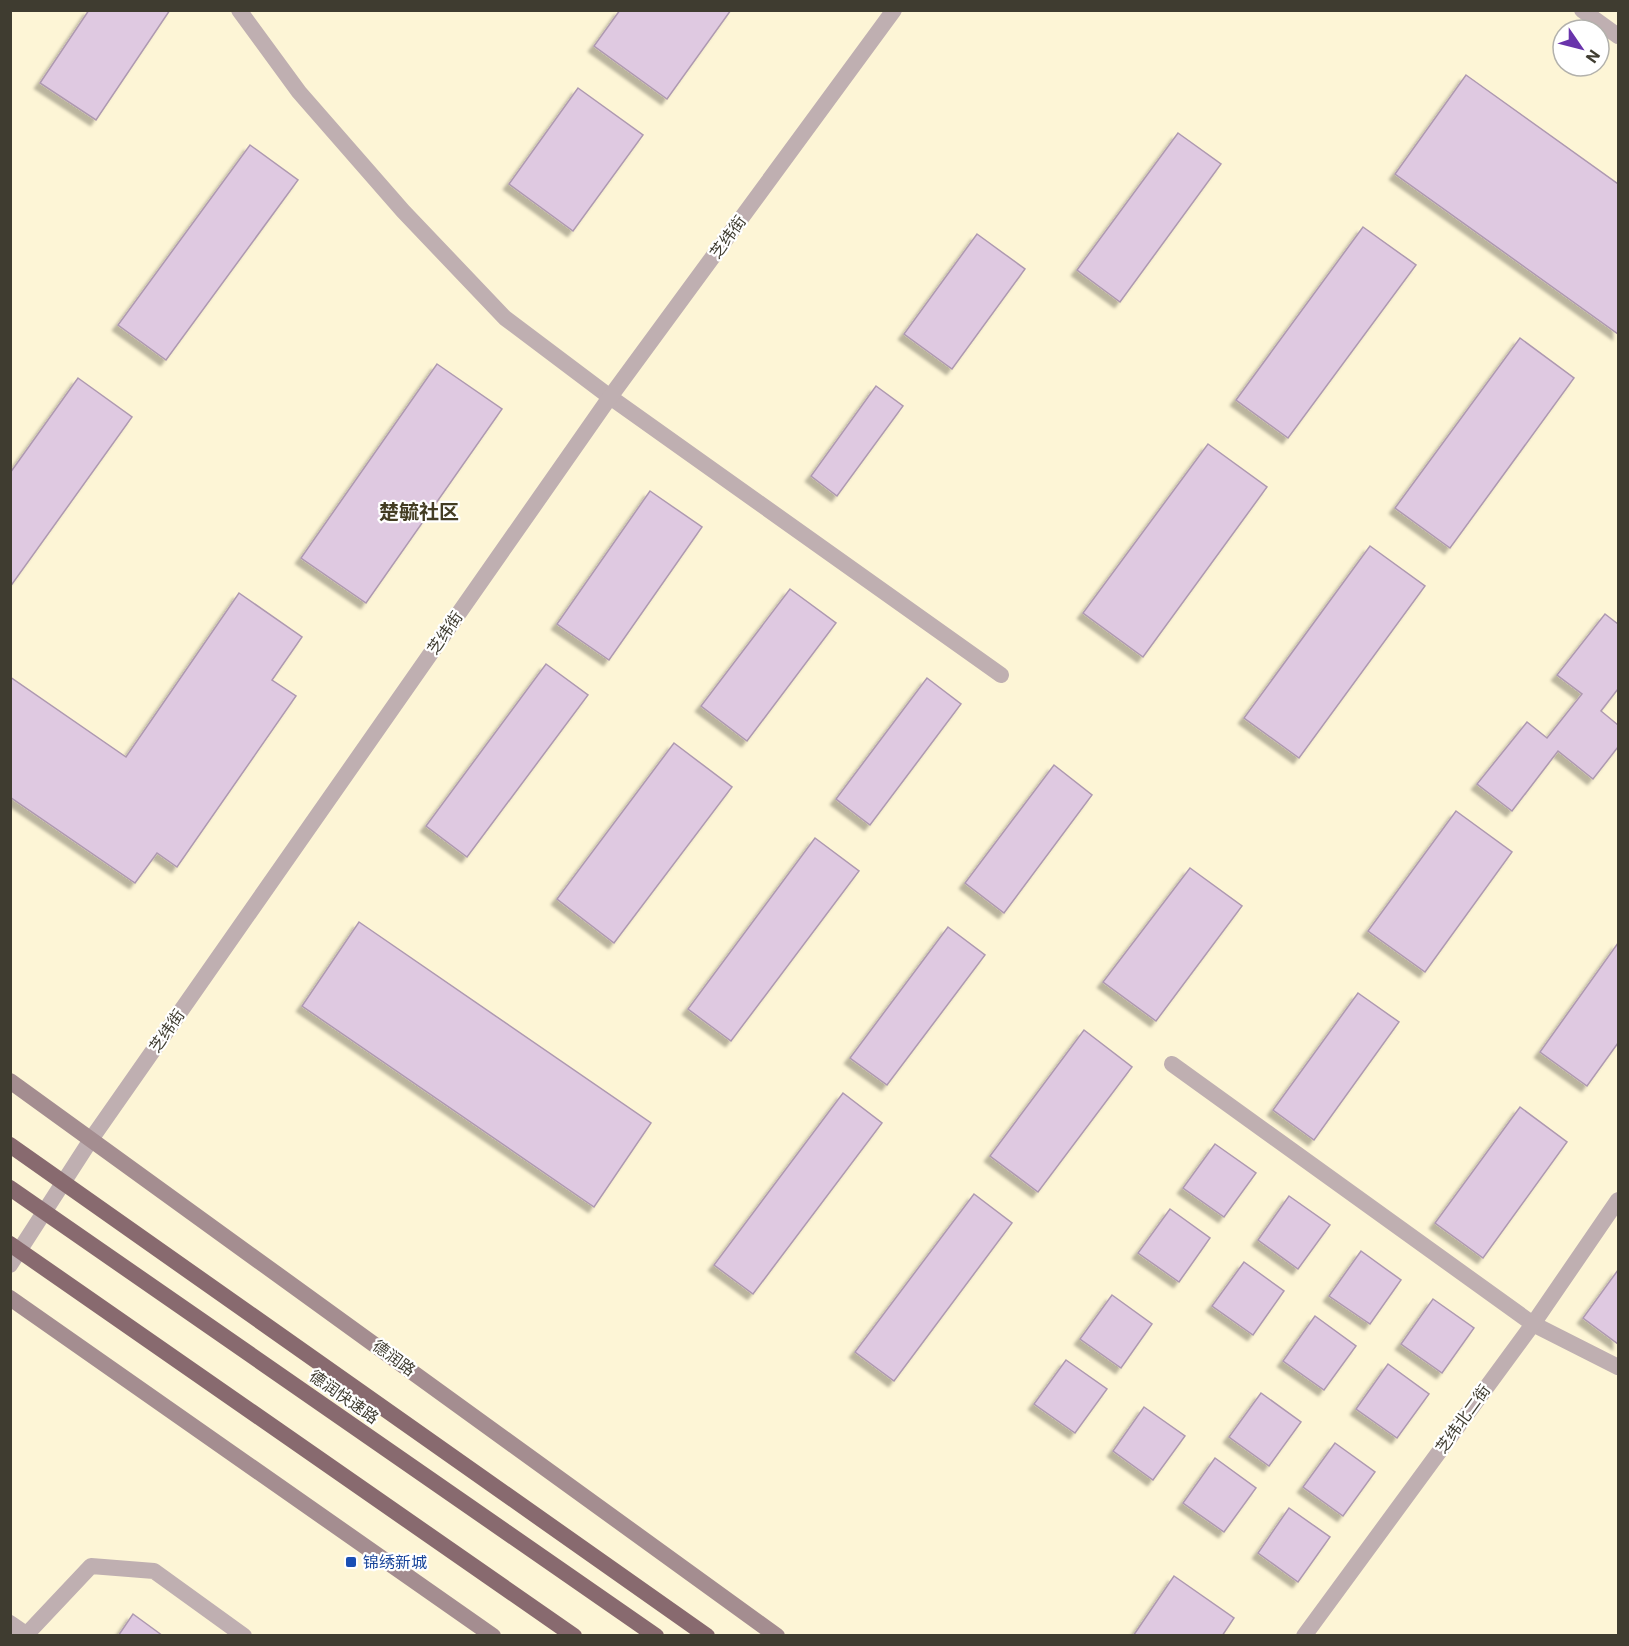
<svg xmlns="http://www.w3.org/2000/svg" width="1629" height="1646" viewBox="0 0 1629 1646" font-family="Roboto,'Noto Sans SC',sans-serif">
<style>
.building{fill:#dfc9e1;stroke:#ae99b0;stroke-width:1.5;filter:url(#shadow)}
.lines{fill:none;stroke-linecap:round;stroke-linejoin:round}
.service{stroke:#bfafb1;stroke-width:16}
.minor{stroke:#bfafb1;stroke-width:16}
.tertiary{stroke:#bfafb1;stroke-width:16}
.secondary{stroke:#a48d90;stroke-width:16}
.trunk-bridge{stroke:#886a6f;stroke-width:16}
.transit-dot{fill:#1a4fb4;stroke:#fff;stroke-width:2}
.labels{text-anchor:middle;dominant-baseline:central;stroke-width:4.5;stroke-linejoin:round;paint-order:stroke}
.street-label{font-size:16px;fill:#3f3c30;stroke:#fff}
.transit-label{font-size:16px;fill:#164399;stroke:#fff;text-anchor:start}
.quarter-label{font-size:20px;font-weight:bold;fill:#433c23;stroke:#fff}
</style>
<defs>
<filter id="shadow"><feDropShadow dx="-5.5" dy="5.5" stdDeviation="1.5" flood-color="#0004"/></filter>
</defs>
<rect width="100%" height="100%" fill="#fdf5d6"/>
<g class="building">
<path d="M89,10H170L96,120L40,83Z"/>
<path d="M620,10H731L667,99L594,46Z"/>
<path d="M1466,75L1618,184V334L1395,174Z"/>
<path d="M578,88L643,135L573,231L509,184Z"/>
<path d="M1178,133L1221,164L1120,302L1077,270Z"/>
<path d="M250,145L298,180L166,360L118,325Z"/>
<path d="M1363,227L1416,265L1288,438L1236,400Z"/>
<path d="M977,234L1025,269L952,369L904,334Z"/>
<path d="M1520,338L1574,378L1450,548L1395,508Z"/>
<path d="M437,364L502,409L366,603L301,558Z"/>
<path d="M78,378L132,417L10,587V473Z"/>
<path d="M876,386L903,406L837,496L811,476Z"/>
<path d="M1208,444L1267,487L1143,657L1083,613Z"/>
<path d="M650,491L702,527L609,660L557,624Z"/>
<path d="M1370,546L1425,586L1299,758L1244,718Z"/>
<path d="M790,589L836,623L747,741L701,706Z"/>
<path d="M239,593L302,637L272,680L296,696L177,867L157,853L135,883L10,797V677L126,757Z"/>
<path d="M1605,614L1618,624V689L1601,711L1618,725V747L1593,779L1558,751L1512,811L1477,784L1527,722L1547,738L1582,694L1557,675Z"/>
<path d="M546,664L588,695L467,857L426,826Z"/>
<path d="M927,678L961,704L870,825L836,799Z"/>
<path d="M674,743L732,787L614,943L557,899Z"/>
<path d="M1054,765L1092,795L1004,913L965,883Z"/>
<path d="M1456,811L1512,852L1425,972L1368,931Z"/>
<path d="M815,838L859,871L731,1041L688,1009Z"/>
<path d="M1190,868L1242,906L1156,1021L1103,982Z"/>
<path d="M359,922L651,1123L594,1207L302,1006Z"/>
<path d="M948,927L985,955L887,1085L850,1058Z"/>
<path d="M1618,943V1043L1587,1086L1540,1052Z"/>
<path d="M1358,993L1399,1022L1314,1140L1273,1110Z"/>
<path d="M1084,1030L1132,1067L1038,1192L990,1156Z"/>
<path d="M843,1093L882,1123L753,1294L714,1265Z"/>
<path d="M1520,1107L1567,1142L1483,1258L1435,1223Z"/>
<path d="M1215,1144L1256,1173L1224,1217L1183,1188Z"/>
<path d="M974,1194L1012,1223L894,1381L855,1352Z"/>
<path d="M1289,1196L1330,1225L1298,1269L1258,1240Z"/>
<path d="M1170,1209L1210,1238L1179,1282L1138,1253Z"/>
<path d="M1361,1251L1401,1280L1370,1324L1329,1296Z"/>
<path d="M1244,1262L1284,1291L1253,1335L1212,1306Z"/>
<path d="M1618,1270V1344L1583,1318Z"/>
<path d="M1112,1295L1152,1324L1121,1368L1080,1339Z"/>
<path d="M1433,1299L1474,1328L1442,1373L1401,1344Z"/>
<path d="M1315,1316L1356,1346L1324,1390L1283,1361Z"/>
<path d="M1066,1360L1107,1389L1075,1433L1034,1404Z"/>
<path d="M1388,1364L1429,1394L1397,1438L1356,1409Z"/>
<path d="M1261,1393L1301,1422L1269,1466L1229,1437Z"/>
<path d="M1144,1407L1185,1436L1153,1480L1113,1451Z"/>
<path d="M1335,1443L1375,1472L1343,1516L1303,1487Z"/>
<path d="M1215,1458L1256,1488L1224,1532L1183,1503Z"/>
<path d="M1289,1508L1330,1537L1298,1582L1258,1553Z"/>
<path d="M1174,1576L1234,1618L1222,1636H1133Z"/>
<path d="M133,1614L163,1636H118Z"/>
</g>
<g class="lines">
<path class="service" d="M239,10L299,92L403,211L505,318L610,397L1001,675"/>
<g class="minor">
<path d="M1172,1064L1533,1324L1618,1367"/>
<path d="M10,1265L92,1138L610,397L894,10"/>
<path d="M10,1623L26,1634"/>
<path d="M25,1636L91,1566L154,1571L244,1636"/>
<path d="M1304,1636L1533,1324L1618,1200"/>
</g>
<path class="tertiary" d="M1582,10L1618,36"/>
<g class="secondary">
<path d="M10,1081L777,1636"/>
<path d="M10,1298L493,1636"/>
</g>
<g class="trunk-bridge">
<path d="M10,1145L707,1636"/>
<path d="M10,1188L656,1636"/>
<path d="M10,1244L574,1636"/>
</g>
</g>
<rect class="transit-dot" x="345" y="1556" width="12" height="12" rx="3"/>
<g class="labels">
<g class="street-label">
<text transform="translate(728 237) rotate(-54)">芝纬街</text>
<text transform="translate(445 633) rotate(-55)">芝纬街</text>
<text transform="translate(167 1031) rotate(-55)">芝纬街</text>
<text transform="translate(394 1358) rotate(36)">德润路</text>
<text transform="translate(344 1397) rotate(35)">德润快速路</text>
<text transform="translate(1463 1419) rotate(-54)">芝纬北二街</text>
</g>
<g class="transit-label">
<text x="363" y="1562">锦绣新城</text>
</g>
<g class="quarter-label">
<text x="419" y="512">楚毓社区</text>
</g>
</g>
<rect width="1629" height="1646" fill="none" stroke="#3f3c30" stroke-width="24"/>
<g transform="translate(1581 48) rotate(125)"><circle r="28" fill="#ffffff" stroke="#b2b1ac" stroke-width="1.5"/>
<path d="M0-4.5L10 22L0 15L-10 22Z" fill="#6934ab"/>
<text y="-9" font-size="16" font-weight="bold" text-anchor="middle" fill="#3f3c30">N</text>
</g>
</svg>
